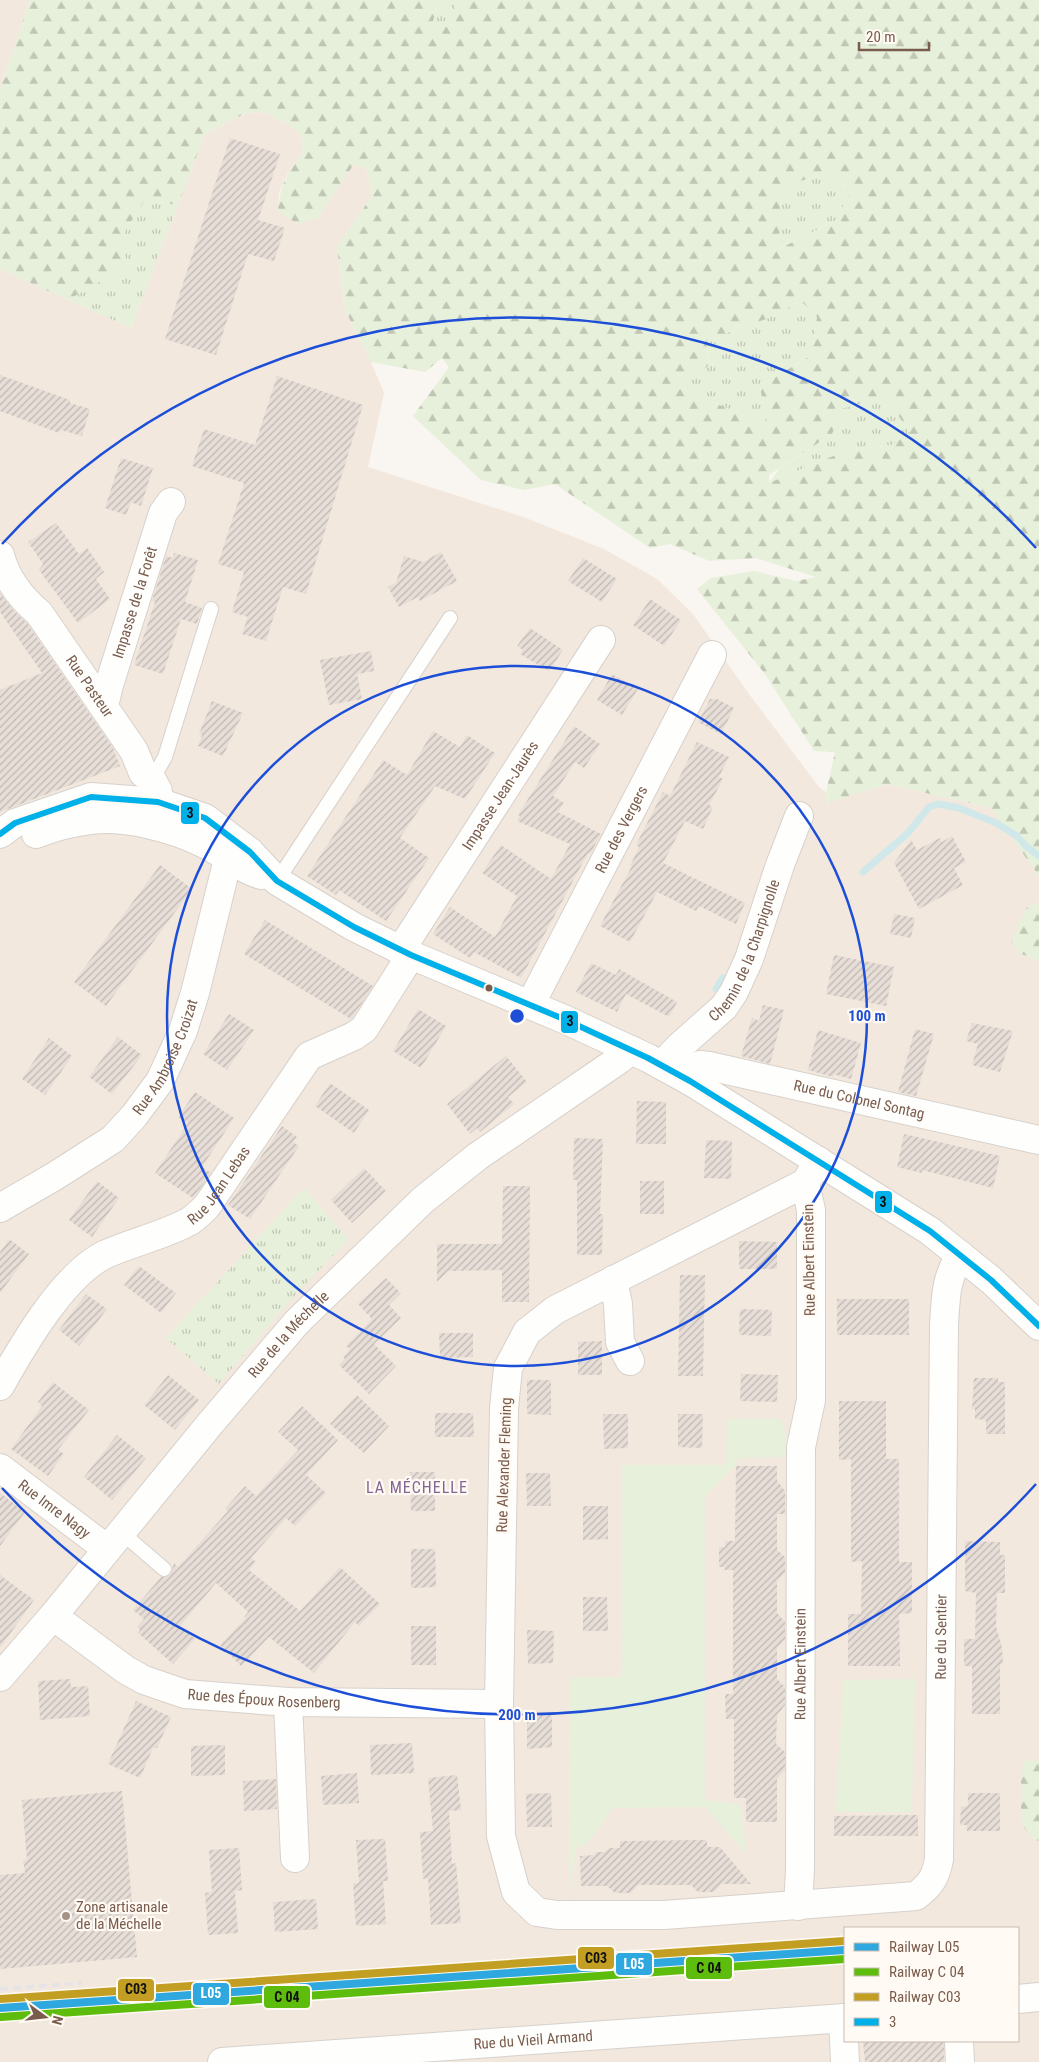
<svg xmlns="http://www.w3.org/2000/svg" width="1039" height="2062" viewBox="0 0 1039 2062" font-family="'Roboto Condensed',sans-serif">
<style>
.residential{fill:#f2e8de;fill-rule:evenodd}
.grass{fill:url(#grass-tufts)}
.forest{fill:url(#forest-firs);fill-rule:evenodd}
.park{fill:#e7f0db}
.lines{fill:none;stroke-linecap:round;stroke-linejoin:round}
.stream{stroke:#d0e8ea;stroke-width:7}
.building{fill:url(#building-hatch)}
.service-casing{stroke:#d7d1cb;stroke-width:16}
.minor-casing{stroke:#d7d1cb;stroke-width:30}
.tertiary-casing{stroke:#d7d1cb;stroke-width:30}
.service{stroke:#fefefd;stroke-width:14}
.minor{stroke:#fefefd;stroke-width:28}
.tertiary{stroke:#fefefd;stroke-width:28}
.rail{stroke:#e6e3e7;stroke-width:4;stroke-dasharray:8 5;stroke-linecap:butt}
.bus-1-casing{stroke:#fffaf3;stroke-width:10}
.bus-1{stroke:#00b1e9;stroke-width:6}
.rail-1-casing{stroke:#fffaf3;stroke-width:11}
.rail-2-casing{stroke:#fffaf3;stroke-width:11}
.rail-3-casing{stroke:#fffaf3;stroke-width:11}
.rail-1{stroke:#2ea8de;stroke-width:8}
.rail-2{stroke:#5dbc0c;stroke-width:8}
.rail-3{stroke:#c29f22;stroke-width:8}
.ring{fill:none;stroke:#1d4ed8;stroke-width:2.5}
.bus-dot{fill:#7a5c4d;stroke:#fffaf3;stroke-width:2}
.poi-dot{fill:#a69286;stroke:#fffaf3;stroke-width:2}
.labels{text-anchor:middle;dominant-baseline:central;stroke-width:4.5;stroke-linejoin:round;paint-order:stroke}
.street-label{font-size:15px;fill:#7a5c4d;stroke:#fffaf3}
.poi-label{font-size:15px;fill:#7a5c4d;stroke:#fffaf3;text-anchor:start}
.neighbourhood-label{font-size:16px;letter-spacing:1px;fill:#846695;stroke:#fffaf3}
.centre{fill:#1d4ed8;stroke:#fffaf3;stroke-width:2.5}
.ring-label{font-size:15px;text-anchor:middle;font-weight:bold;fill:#1d4ed8;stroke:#fffaf3;stroke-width:4.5;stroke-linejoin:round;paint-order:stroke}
.line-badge{stroke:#fffaf3;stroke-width:2}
.badge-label{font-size:14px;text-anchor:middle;font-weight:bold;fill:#fff}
.pale-badge-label{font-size:14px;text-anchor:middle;font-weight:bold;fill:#111}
</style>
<defs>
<pattern id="grass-tufts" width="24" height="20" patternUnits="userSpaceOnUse" patternTransform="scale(1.25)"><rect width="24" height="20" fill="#e7f0db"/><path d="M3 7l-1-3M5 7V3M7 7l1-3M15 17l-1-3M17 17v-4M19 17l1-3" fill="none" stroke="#c0c6b4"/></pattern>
<pattern id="forest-firs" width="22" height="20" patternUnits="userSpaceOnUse" patternTransform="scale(1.25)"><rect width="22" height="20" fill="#e7f0db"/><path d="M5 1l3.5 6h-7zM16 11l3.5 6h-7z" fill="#c0c6b4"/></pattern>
<pattern id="building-hatch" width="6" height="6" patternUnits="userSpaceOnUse" patternTransform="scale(1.25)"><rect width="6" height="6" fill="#e6ded7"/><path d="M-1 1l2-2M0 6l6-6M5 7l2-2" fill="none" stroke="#bfb7b1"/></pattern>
</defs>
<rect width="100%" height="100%" fill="#f9f5f0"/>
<g class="residential">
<path d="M0,0H30L0,89Z"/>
<path d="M266,112L301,133L303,153L287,175L279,192L278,212L318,218L354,164L367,170L372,196L337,247L345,310L371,362L384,393L368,467L526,518L604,549L657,579L693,614L749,694L819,787L826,792L828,802L887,784L992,808L1039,876V903L1027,907L1019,953L1039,961V2062H0V269L131,328L205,134L246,113ZM845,1928H1018V2041H845Z"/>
</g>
<g class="grass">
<path d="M431,0H455V25L430,29L437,6Z"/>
<path d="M834,171L849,196L835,221L778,249L781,187Z"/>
<path d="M145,200L178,205L131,328L68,300L128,265L120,239Z"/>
<path d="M801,301L817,317L812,355L760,386L766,424L685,391V381L708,366L707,340L766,319Z"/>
<path d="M886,397L911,433L892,445L845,451L769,483L779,469L832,434L843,408Z"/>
<path d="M304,1188L349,1240C302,1285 260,1334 219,1384L166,1338Z"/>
</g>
<g class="forest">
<path d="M30,0H431L437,5L431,29L455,25V0H1039V876L991,808L887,784L828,803L826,792L835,752L814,751L765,674L697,589L711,578L754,571L796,581L816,577L756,558L709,561L670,544L650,548L555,484L524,490L481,480L413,416L449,367L442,358L425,372L371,362L345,310L337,247L372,196L367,170L354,164L318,218L298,224L278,212C280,183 287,175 303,153L301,133L266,112L246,113L205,134L178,205L145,200L120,239L128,265L68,300L0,269V89ZM834,171L849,195L835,221L779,249L781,187ZM801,301L817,317L812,355L760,386L766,424L685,391L686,381L708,366L707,340L766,319ZM886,397L910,433L892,445L845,451L769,483V475L832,434L843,408Z"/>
<path d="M1039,903V961L1019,953L1011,941L1027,907Z"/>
<path d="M1025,1760L1039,1762V1841L1033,1839L1021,1824V1776Z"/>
</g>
<g class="park">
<path d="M727,1419H781L788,1443L789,1457L738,1458L735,1466L705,1496V1800L740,1804L747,1854L705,1807L613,1808L586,1845L576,1848L569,1898L570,1677H622L621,1465H726Z"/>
<path d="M915,1679L912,1812H835L844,1680Z"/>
</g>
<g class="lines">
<g class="stream">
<path d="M863,872L908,833L929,807L938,804L959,808L996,823L1017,836L1027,847L1039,856"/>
<path d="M716,989L723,978"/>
</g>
</g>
<g class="building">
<path d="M230,138L280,154L258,220L285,228L274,261L248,254L216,355L165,339Z"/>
<path d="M0,375L70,400V403L90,409L82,436L61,430L59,433L0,411Z"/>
<path d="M277,376L363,405L306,594L283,587L266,641L242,634L248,617L232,612L244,572L218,564L244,483L192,466L204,429L255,445Z"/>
<path d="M121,458L153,468L141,506L131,502L126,515L105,508Z"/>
<path d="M56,523L79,554L87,548L104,572L96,579L110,599L78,623L39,570L43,564L28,542Z"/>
<path d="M441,552L457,581L420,601L418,597L399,607L388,587L396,583L404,556L423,562Z"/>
<path d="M174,553L198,560L185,602L202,608L197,624L181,619L163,674L134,665L155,602L152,601L166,556L173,558Z"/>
<path d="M583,558L617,579L602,602L568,581Z"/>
<path d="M0,593L14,611L27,623L113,748L120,766L0,812V690L42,673L0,612Z"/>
<path d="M650,599L681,620L664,646L633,625Z"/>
<path d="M530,628L563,650L549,671L520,654L523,650L517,646Z"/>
<path d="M371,651L374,671L357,674L362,699L329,705L320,660Z"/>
<path d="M612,674L638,689L622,715L597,700Z"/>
<path d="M710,699H717L734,708L721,734L698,722Z"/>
<path d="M212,701L243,713L223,756L198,746L202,735L199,734Z"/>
<path d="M574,726L600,744L584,768L575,762L553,796L564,803L558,812L601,834L590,854L588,853L521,978L474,952L470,958L433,934L450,907L495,937L517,896L482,873L501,845L551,879L570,844L517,821L520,816L518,815Z"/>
<path d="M433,731L460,747L467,735L495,753L465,799L435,786L400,838L429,858L386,921L339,890L336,895L307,876L383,760L407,775Z"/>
<path d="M697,742L729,757L719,777L723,779L709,805L713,807L703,829L685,821L663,863L745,903L736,924L699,906L696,911L657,892L630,942L600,926L632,866H630L639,847L636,845L663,792L670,796Z"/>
<path d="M952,836L966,862L954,868L963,885L919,909L894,863L911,840L917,850L940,838L942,842Z"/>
<path d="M160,865L192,889L106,1006L74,982Z"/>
<path d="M894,914L915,918L911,938L890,934Z"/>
<path d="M265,920L373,986L352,1018L351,1019L244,954Z"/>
<path d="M834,955L894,967L886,1006L826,994Z"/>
<path d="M591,963L616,975L619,969L677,1002L669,1017L626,994L617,1012L576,992Z"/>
<path d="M763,1005L784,1010L770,1064L741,1056L752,1018L759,1021Z"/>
<path d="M418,1009L446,1026L421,1068L393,1051Z"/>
<path d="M229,1014L254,1030L227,1070L203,1054Z"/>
<path d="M972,1023L1013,1031L1000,1072L972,1065L978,1044L966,1041Z"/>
<path d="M915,1029L934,1034L916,1096L898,1092Z"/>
<path d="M818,1030L861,1043L851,1079L833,1074V1077L808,1070Z"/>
<path d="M118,1037L142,1055L112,1094L89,1077Z"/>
<path d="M49,1038L72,1056L45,1095L22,1079Z"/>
<path d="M506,1056L527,1082L508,1097L514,1104L480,1132L477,1128L470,1134L447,1104Z"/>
<path d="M330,1083L369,1110L354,1133L315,1106Z"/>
<path d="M195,1092L234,1118L202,1167L211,1173L193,1198L155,1173L188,1123L178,1117Z"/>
<path d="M637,1101L666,1102V1144H636Z"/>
<path d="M282,1126L297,1137L293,1142L299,1146L250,1219L228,1205Z"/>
<path d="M904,1134L1000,1156L993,1188L922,1170V1173L897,1167Z"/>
<path d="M574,1138L603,1139L600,1214H603L602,1255H577V1180H573Z"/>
<path d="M706,1140L732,1141L731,1179L704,1178Z"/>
<path d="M364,1168L386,1191L352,1223L331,1200Z"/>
<path d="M97,1181L119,1198L92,1237L69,1220Z"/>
<rect x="640" y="1181" width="24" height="33"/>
<path d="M503,1186H530L529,1302H502V1270L448,1271L437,1282V1244H502Z"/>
<path d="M9,1239L29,1254L0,1293V1252Z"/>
<path d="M739,1241L777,1242V1269H739Z"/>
<path d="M139,1266L176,1293L161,1313L124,1285Z"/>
<path d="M680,1275H705L703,1376H678Z"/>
<path d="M386,1278L401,1293L389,1305L401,1318L374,1344L396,1366L369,1394L339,1365L345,1359L343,1357L350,1349L346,1346L372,1319L358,1304Z"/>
<path d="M86,1294L107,1309L79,1346L59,1330Z"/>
<rect x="837" y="1299" width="72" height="36"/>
<path d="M740,1309L772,1310L771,1336L739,1335Z"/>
<path d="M439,1333H473V1357L440,1358Z"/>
<path d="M602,1341V1375H578V1342Z"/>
<path d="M741,1374L778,1375L777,1402L740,1401Z"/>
<path d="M168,1375L199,1400L175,1430L144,1405Z"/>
<path d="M974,1378H998V1382H1005V1434H986V1420L975,1419V1409H972Z"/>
<path d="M527,1380H551V1415L527,1414Z"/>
<path d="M53,1382L89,1410L58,1450L64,1454L48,1476L11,1449L42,1406L38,1402Z"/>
<path d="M357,1395L389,1426L364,1453L330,1424Z"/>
<path d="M839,1401H886V1459H899V1562H912V1613L899,1614L900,1666H848V1614H861L862,1561L851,1562V1459L839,1460Z"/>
<path d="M302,1406L338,1440L306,1475L326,1493L295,1526L286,1518L251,1558L256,1562L249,1570L300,1611L340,1567L380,1604L359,1626L355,1622L314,1673L269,1637L241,1666L220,1645L246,1618L244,1617L248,1612L216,1583L180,1626L195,1639L173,1664L138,1633L140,1630L137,1627L144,1619L133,1610L161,1577H166L171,1574L174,1563L178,1567L228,1511L225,1509L245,1486L256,1496L298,1450L278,1432Z"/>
<path d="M435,1413H473L474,1437H435Z"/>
<path d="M603,1414H628V1448L604,1449Z"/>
<path d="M678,1414H703L702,1448L678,1447Z"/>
<path d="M117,1435L146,1458L112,1500L84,1477Z"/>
<path d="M736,1466H777V1481L785,1491V1514H777V1550L785,1557V1573L777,1581V1613L785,1622V1639L777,1648V1679L785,1687V1705L777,1715L776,1744L785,1752V1770L777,1779V1822H746V1798H734V1719H726L725,1697L726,1694H733V1570H724L725,1567H719V1547H725V1541H735Z"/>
<path d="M410,1472H435V1511H411Z"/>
<path d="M526,1473H550L551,1506H527Z"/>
<path d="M0,1493L25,1512L0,1546Z"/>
<path d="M583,1506H608V1539L583,1540Z"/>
<path d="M965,1541L1000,1542V1555H1005V1593H997L996,1626L1002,1648L1003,1664H1000V1714H972V1666H964V1639H975L976,1593L965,1591Z"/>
<path d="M411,1549H435L436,1587L411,1588Z"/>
<path d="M0,1575L34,1600L0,1648Z"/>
<path d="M583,1597H607L608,1631H583Z"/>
<rect x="411" y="1626" width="25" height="39"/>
<path d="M527,1630L554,1631L553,1663L528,1664Z"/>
<path d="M70,1679L71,1687L88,1686L90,1716L40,1720L38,1681Z"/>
<path d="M136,1701L171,1717L157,1748H153L140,1778L108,1764Z"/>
<path d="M527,1713H552V1747L527,1749Z"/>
<path d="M412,1743L414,1773L371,1775L370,1745Z"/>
<path d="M225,1745V1775L191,1776V1746Z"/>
<path d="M357,1773L359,1803L323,1805L321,1776Z"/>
<path d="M457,1775L461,1810L449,1811L452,1864L456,1863L461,1923L431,1925L428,1878L423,1879L420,1832L433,1831L428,1778Z"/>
<path d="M276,1779L277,1809L244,1811L243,1781Z"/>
<path d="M122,1791L137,1957L0,1969V1875L25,1873L23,1860H27L22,1800Z"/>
<path d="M551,1793L552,1827H527L526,1794Z"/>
<path d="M968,1793H1000V1831H967V1825H960L961,1807L968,1806Z"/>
<path d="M918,1815V1836H834V1816Z"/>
<path d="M385,1839L388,1881H383L386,1924L356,1926L353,1883H359L356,1840Z"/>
<path d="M707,1840V1847H720L751,1884H721L714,1892H698L691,1885H638L631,1893H615L607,1886H581L580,1856L595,1855V1852H605L609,1848H620V1841Z"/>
<path d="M239,1848L242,1890L235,1891L238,1933L208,1935L205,1893L212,1892L209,1850Z"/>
<path d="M316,1899L318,1929L275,1932L273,1902Z"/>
<path d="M879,2041H944V2062H865L863,2042Z"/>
</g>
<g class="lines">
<defs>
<g id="service">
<path d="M152,780L165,757L211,609"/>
<path d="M277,881L450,618"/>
<path d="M121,1532L164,1569"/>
</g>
<g id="minor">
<path id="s1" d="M0,555C6,578 21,598 39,613L134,751L143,773L152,780L158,791L157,812L153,824"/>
<path id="s2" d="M104,706L109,685L163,513L171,502"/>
<path id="s3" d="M400,951L601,640"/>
<path id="s4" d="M530,1005L712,655"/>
<path id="s5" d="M662,1065L680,1046L724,1007L734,992L749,959L780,865L799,816"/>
<path id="s6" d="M690,1081L696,1069L700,1065L709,1066L1039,1140"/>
<path id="s7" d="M819,1161L805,1183L555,1310L527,1332L508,1368L504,1408L499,1704L501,1836L516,1892L537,1912L557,1915H664L916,1896C931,1885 936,1876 939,1859L944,1325C946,1296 945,1281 960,1255"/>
<path id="s8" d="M0,1208L55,1176L113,1139L134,1116L160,1081L183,1031L195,993L228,859L250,852"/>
<path d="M613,1280L618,1304L620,1342L630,1361"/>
<path id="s9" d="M0,1386C23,1345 62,1277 104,1255C132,1242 163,1236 190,1221C196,1217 202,1211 207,1206L309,1056L354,1036L364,1029L411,955"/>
<path id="s10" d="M0,1468L107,1549"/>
<path id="s11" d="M53,1616L126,1670L144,1680L185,1694L288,1702L499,1704"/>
<path id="s12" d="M0,1677L53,1616L209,1425L297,1322L423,1200L478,1156L620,1059L631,1050"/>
<path d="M288,1702L295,1858"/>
<path id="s13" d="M798,1906L800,1870L801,1447L811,1400V1210L805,1183"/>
<path d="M1018,1999L1039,1997"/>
<path d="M843,2018L845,2062"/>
<path d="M959,2041L960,2062"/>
<path id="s14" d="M222,2062L845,2018"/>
</g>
<g id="tertiary">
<path d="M0,834L15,823L91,797L158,802L205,818L250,852L277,881L354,927L411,955L566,1020L648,1058L690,1081L930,1231L991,1280L1039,1326"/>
<path d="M36,834C51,828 67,823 84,821C122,814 174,828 207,845C227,856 239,868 261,875"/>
</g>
</defs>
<use href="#service" class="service-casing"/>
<use href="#minor" class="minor-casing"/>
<use href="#tertiary" class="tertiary-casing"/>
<use href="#service" class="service"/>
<use href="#minor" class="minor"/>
<use href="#tertiary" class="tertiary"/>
<path class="rail" d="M0,1989L82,1983"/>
<defs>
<path id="bus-1" d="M0,834L15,823L91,797L158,802L205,818L250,852L277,881L354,927L411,955L566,1020L648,1058L690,1081L930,1231L991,1280L1039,1326"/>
</defs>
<use href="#bus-1" class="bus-1-casing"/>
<use href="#bus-1" class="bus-1"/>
<defs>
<path id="rail-1" d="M0,2008L845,1950"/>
<path id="rail-2" d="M1,2017L845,1959"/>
<path id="rail-3" d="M0,1999L844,1941"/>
</defs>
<use href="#rail-1" class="rail-1-casing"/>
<use href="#rail-2" class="rail-2-casing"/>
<use href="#rail-3" class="rail-3-casing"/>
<use href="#rail-1" class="rail-1"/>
<use href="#rail-2" class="rail-2"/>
<use href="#rail-3" class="rail-3"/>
</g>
<g class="ring">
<circle cx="517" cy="1016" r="350"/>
<path d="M1036 1484A699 699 0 0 1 2 1488M2 544A699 699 0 0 1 1036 548"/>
</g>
<circle class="bus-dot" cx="489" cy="988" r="4.5"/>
<circle class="poi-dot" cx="66" cy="1916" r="5"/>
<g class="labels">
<g class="street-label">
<text stroke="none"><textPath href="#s2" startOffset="108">Impasse de la Forêt</textPath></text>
<text stroke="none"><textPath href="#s1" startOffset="160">Rue Pasteur</textPath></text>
<text stroke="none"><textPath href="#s3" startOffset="185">Impasse Jean-Jaurès</textPath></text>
<text stroke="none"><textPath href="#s4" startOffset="198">Rue des Vergers</textPath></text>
<text stroke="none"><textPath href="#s5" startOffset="145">Chemin de la Charpignolle</textPath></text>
<text stroke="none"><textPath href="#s8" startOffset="231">Rue Ambroise Croizat</textPath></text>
<text stroke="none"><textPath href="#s6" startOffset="182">Rue du Colonel Sontag</textPath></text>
<text stroke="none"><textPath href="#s9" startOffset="308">Rue Jean Lebas</textPath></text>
<text transform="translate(809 1260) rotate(-91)">Rue Albert Einstein</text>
<text stroke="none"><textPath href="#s12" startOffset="448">Rue de la Méchelle</textPath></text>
<text transform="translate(504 1465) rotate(-88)">Rue Alexander Fleming</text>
<text stroke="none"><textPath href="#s10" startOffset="68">Rue Imre Nagy</textPath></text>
<text stroke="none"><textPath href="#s7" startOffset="1585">Rue du Sentier</textPath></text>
<text stroke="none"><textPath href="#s13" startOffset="242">Rue Albert Einstein</textPath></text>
<text stroke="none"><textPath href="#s11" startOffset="234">Rue des Époux Rosenberg</textPath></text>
<text stroke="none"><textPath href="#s14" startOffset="312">Rue du Vieil Armand</textPath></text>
</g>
<g class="poi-label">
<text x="76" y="1907">Zone artisanale<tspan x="76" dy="17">de la Méchelle</tspan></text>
</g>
<g class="neighbourhood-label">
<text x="417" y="1487">LA MÉCHELLE</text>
</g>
</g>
<circle cx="517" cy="1016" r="8" class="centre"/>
<g class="ring-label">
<text x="867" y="1021">100 m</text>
<text x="517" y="1720">200 m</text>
</g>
<g class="line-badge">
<rect x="180" y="801" width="20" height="24" rx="5" fill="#00b1e9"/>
<rect x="560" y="1010" width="19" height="24" rx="5" fill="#00b1e9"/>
<rect x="874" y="1190" width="19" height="24" rx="5" fill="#00b1e9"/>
<rect x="577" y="1946" width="38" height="24" rx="5" fill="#c29f22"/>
<rect x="615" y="1952" width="38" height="24" rx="5" fill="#2ea8de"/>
<rect x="685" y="1956" width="48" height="24" rx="5" fill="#5dbc0c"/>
<rect x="117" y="1978" width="38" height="24" rx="5" fill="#c29f22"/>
<rect x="192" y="1982" width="38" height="24" rx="5" fill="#2ea8de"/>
<rect x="263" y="1985" width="48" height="24" rx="5" fill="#5dbc0c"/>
</g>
<g class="badge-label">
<text x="634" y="1969">L05</text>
<text x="211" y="1998">L05</text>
</g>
<g class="pale-badge-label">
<text x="190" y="818">3</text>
<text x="570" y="1026">3</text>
<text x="883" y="1207">3</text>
<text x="596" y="1963">C03</text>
<text x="709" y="1973">C 04</text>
<text x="136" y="1994">C03</text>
<text x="287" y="2002">C 04</text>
</g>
<rect x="844" y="1927" width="175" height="115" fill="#fffaf3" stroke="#cabbb1"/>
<rect x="854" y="1943" width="25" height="8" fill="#2ea8de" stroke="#cabbb1"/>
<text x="889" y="1952" font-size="15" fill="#7a5c4d">Railway L05</text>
<rect x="854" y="1968" width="25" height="8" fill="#5dbc0c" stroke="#cabbb1"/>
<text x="889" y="1977" font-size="15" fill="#7a5c4d">Railway C 04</text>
<rect x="854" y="1993" width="25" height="8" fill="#c29f22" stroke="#cabbb1"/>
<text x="889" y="2002" font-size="15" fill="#7a5c4d">Railway C03</text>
<rect x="854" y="2018" width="25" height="8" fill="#00b1e9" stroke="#cabbb1"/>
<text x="889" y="2027" font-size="15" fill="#7a5c4d">3</text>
<g transform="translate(45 2017) rotate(105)" stroke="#fffaf3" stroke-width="4" paint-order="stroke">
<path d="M0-4L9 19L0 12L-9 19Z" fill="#7a5c4d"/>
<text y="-8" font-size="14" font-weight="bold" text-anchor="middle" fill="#7a5c4d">N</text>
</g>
<path d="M859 42v8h70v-8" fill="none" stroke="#7a5c4d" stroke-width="2.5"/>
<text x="866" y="42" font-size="15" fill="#7a5c4d" stroke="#fffaf3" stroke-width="4" paint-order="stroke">20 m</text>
</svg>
